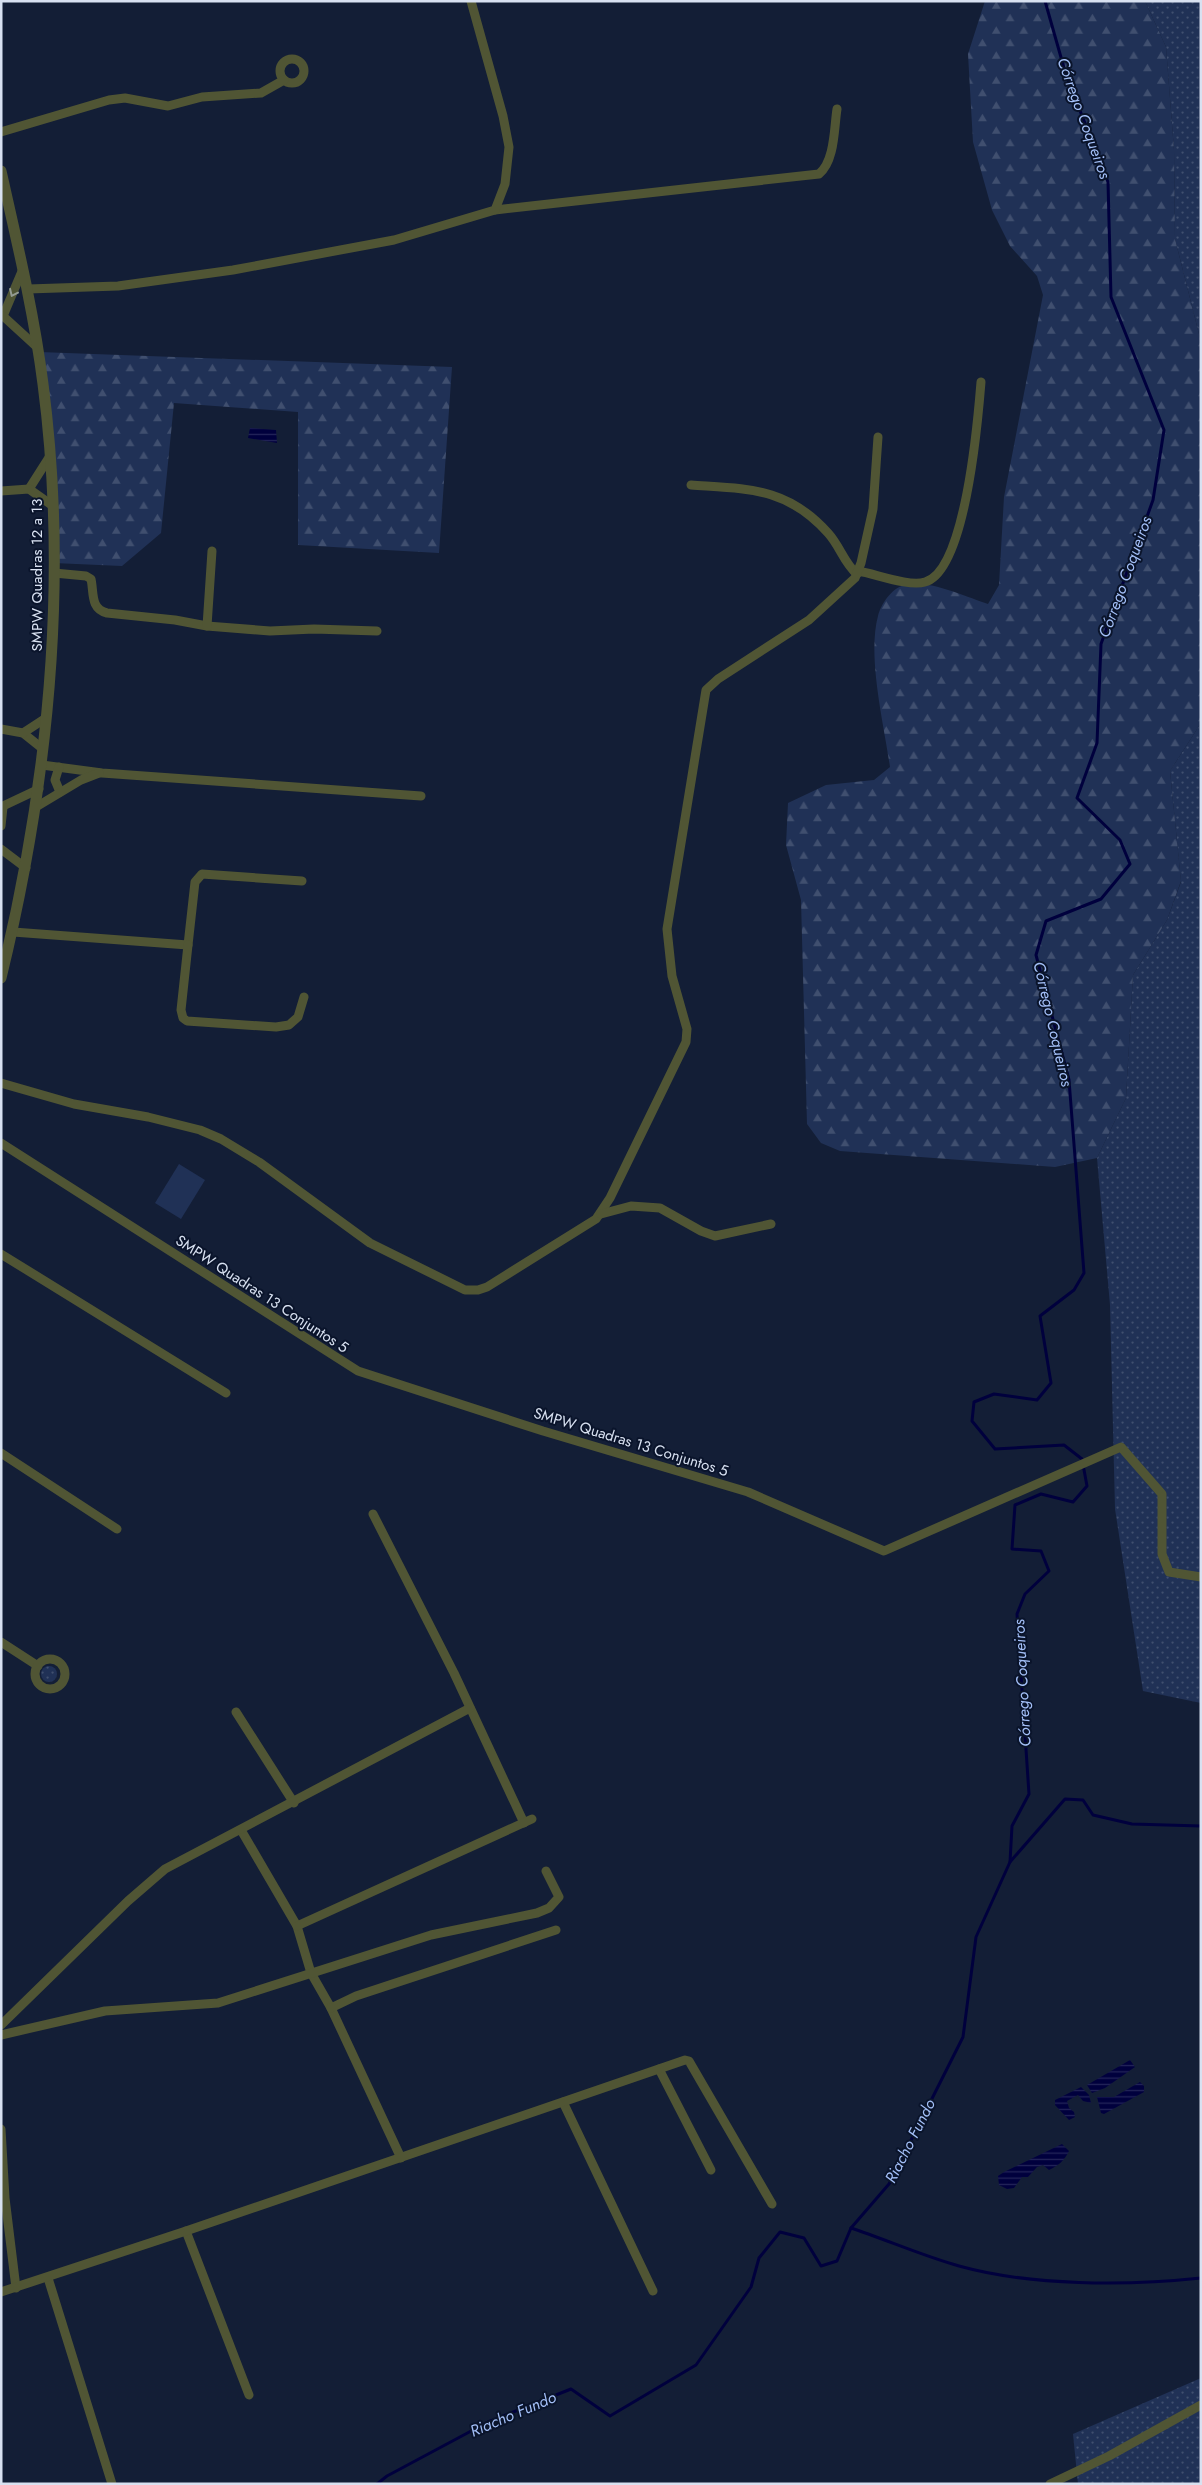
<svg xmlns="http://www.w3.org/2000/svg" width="1202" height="2485" viewBox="0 0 1202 2485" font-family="Jost,sans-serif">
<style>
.grass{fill:url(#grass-dots)}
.forest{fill:url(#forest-firs)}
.green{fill:#203156}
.water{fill:url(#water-rules)}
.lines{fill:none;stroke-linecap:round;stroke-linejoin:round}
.stream{stroke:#00003d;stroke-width:3}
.minor{stroke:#505534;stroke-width:9}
.tertiary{stroke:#505534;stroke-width:11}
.oneway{stroke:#949b92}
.labels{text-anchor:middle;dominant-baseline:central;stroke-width:4;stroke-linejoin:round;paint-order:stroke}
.street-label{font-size:15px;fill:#d8e1f1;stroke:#0a142b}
.water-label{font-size:16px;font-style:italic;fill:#a3bff7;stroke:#0a142b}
</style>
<defs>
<pattern id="grass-dots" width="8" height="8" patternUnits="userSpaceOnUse" patternTransform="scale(1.25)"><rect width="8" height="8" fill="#203156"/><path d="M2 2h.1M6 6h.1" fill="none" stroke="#404f6f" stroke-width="1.8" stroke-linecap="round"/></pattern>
<pattern id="forest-firs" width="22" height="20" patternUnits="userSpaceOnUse" patternTransform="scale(1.25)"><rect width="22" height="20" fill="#203156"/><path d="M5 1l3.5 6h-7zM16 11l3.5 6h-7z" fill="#404f6f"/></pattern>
<pattern id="water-rules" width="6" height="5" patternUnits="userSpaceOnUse" patternTransform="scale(1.25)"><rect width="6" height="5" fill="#00003d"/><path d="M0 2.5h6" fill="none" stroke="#24255a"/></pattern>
</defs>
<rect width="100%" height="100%" fill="#131e36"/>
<g class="grass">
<path d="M1145,1H1201V342L1175,239L1174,150L1166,47Z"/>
<path d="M1201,723V1703L1143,1691L1115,1509L1110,1305L1097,1158L1126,1098L1133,975L1167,920L1181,882L1170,771Z"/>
<circle cx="49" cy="1674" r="8"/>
<path d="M1201,2378V2484H1078L1073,2434Z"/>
</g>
<g class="forest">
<path d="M985,1H1145L1166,47L1174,150L1175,239L1201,342V723L1170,771L1181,881L1167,920L1133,975L1126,1098L1097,1158L1055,1167L840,1151L821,1143L807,1124L801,900L786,845L788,803L826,785L874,780L890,767C884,724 867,657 878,616C881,604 891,589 904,585C925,578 967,597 988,604L999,585L1004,497L1043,295L1037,276L1010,246L992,210L973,142L968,54Z"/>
<path d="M39,352L452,367L439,553L298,545V412L174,403L161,533L122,566L54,563Z"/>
</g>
<path class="green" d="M179,1164L205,1180L181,1219L155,1203Z"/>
<g class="water">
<path d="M250,428L276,430L277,443L248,438Z"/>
<path d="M1130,2060L1135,2067L1105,2088L1092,2093L1087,2085Z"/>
<path d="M1140,2082L1144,2086V2092L1104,2114L1101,2113L1097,2097H1114Z"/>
<path d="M1081,2087L1089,2095L1091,2103L1083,2101L1078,2095L1067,2101L1069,2108L1074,2112L1075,2117L1069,2120L1055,2105V2100Z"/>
<path d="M1062,2144L1069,2151C1064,2161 1059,2165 1049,2170L1043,2165L1037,2167L1028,2177H1022L1014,2188L1007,2189L999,2185L998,2176L1004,2172Z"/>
</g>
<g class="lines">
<g class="stream">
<path d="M1010,1862L1012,1826L1029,1794L1017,1614L1025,1594L1049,1571L1041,1551L1012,1549L1015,1505L1041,1494L1073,1502L1087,1486L1082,1459L1064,1445L995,1449L972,1421L974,1402L994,1394L1037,1400L1051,1383L1040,1316L1074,1290L1084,1273L1069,1080L1036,955L1046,921L1101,899L1130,864L1120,840L1077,798L1097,743L1101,644L1153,500L1164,430L1111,297L1108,182L1066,75L1045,1"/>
<path d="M851,2228C887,2240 923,2256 959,2266C1031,2286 1126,2286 1201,2278"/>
<path d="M377,2484L387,2476L488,2422L571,2389L610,2416L696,2365L751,2287L759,2258L780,2232L804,2238L821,2266L837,2261L851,2228L889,2184L963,2037L976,1937L1010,1862L1065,1799L1083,1800L1093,1815L1132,1824L1201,1826"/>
</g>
<g class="minor">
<circle cx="292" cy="71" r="12"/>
<path d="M1,132L109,100L125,98L168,106L202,97L261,93L284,80"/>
<path d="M495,210L819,174C835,161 834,128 837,109"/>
<path d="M28,289L118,286L233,270L394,240L495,210L505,184L509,147L503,116L471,1"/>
<path d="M3,316L23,269"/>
<path d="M3,316L38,348"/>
<path d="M691,485C748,489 787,487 828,533C840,546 844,563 857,574"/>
<path d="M29,489L50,456"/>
<path d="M1,491L29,489L53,506"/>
<path d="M858,571C876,574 909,587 925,582C966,571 978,419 981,382"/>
<path d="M54,573L86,576L91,579C94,592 90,609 107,613L175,620L207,626L270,631L314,629L377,631"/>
<path d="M207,626L212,551"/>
<path d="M1,729L23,733L43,749"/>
<path d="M23,733L46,718"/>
<path d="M42,765L102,773L421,796"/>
<path d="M59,767L55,780L60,792"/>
<path d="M1,807L39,789"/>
<path d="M36,807L81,780L99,773"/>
<path d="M1,826L3,807"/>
<path d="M1,849L26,868"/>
<path d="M13,932L188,945L195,882L202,874L302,881"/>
<path d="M188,945L181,1010L183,1018L187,1021L276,1027L289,1025L298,1017L304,997"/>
<path d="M1,1083L74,1104L148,1117L200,1130L221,1139L259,1162L370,1243L465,1290H478L487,1287L596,1219L610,1198L686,1042L687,1029L672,976L667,929L706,690L718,679L809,620L855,578L861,563L873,509L878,437"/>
<path d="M1,1143L358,1371L543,1431L748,1492L884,1551L1121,1447L1162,1494V1554L1169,1572L1201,1577"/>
<path d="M601,1214L631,1206L660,1208L701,1231L715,1236L771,1224"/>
<path d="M1,1254L226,1393"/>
<path d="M1,1453L117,1529"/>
<path d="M373,1514L454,1673L524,1823"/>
<path d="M1,1642L38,1666"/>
<circle cx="50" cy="1674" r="15"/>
<path d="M236,1712L294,1803"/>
<path d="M241,1830L297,1926L311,1973L331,2008L401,2158"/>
<path d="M297,1926L532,1819"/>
<path d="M331,2008L356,1996L556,1930"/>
<path d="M1,2025L128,1901L165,1869L470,1708"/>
<path d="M1,2035L105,2011L218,2003L431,1935L537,1913L549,1908L559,1897L546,1871"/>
<path d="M659,2069L711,2170"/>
<path d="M563,2102L653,2291"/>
<path d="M1,2129L5,2198L16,2288"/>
<path d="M186,2231L249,2395"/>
<path d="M48,2278L112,2484"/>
<path d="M1,2292L186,2231L685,2060L689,2061L772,2204"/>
<path d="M1050,2484L1109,2456L1201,2405"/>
</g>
<path class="tertiary" d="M1,171C17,242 34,313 43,384C69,583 48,785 1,978"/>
</g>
<defs><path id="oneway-chevron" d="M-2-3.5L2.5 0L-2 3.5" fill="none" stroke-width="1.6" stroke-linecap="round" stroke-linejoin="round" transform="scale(1.25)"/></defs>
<use class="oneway" href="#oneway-chevron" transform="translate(13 293) rotate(115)"/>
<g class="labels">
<g class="street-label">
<text transform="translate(37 575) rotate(-90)">SMPW Quadras 12 a 13</text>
<text transform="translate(262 1294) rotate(33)">SMPW Quadras 13 Conjuntos 5</text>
<text transform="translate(631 1442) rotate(17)">SMPW Quadras 13 Conjuntos 5</text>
</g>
<g class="water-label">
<text transform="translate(1084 118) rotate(70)">Córrego Coqueiros</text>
<text transform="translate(1125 577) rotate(-70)">Córrego Coqueiros</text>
<text transform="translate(1053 1024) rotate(77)">Córrego Coqueiros</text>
<text transform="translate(1022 1683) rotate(-93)">Córrego Coqueiros</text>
<text transform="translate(910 2141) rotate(-63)">Riacho Fundo</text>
<text transform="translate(513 2414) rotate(-23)">Riacho Fundo</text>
</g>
</g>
<rect width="1202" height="2485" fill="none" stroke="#d8e1f1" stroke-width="5"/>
</svg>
